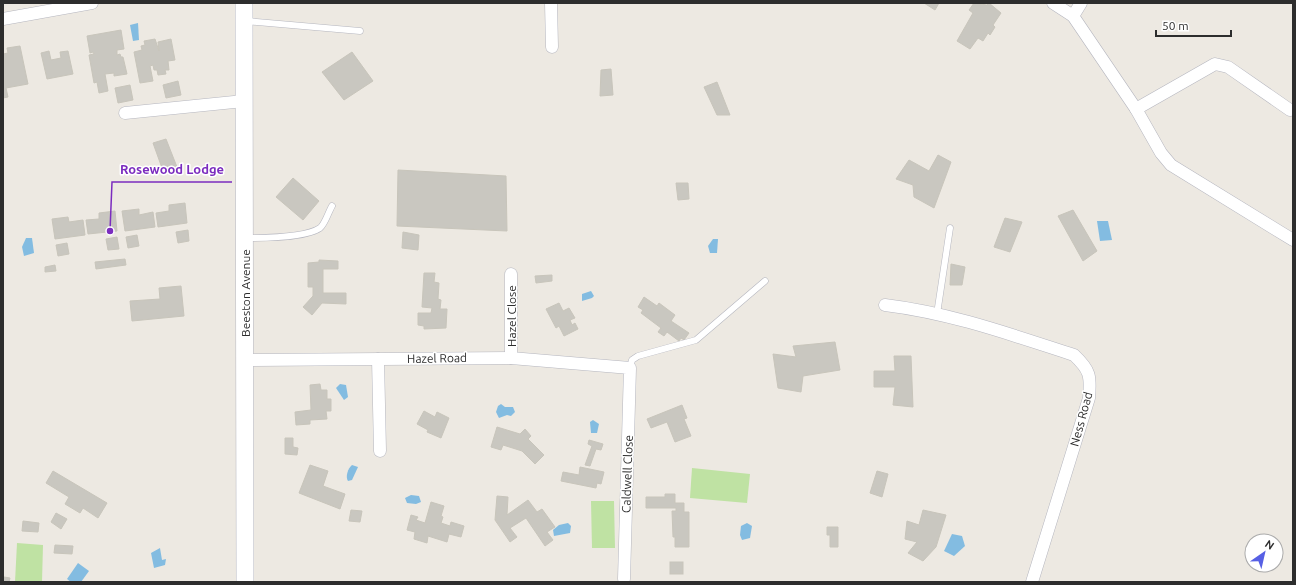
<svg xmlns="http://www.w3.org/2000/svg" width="1296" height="585" viewBox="0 0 1296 585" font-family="Ubuntu,sans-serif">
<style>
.pitch{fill:#bfe2a3}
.water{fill:#83bce1}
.building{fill:#c9c7c0;stroke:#c8c5bb}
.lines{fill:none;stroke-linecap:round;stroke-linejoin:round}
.lane-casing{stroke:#b5b6bf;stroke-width:7}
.street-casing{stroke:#b5b6bf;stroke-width:13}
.secondary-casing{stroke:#b5b6bf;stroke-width:18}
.lane{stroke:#fff;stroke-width:6}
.street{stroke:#fff;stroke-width:12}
.secondary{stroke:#fff;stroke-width:17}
.labels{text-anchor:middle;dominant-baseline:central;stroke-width:3;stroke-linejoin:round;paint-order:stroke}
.street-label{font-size:12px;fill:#2d2d2d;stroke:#fff}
.leader{fill:none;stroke:#7b2cbf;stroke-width:1.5}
.callout-dot{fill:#7b2cbf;stroke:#fff;stroke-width:1.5}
.callout-label{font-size:13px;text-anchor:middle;font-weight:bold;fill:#7b2cbf;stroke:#fff;stroke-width:3;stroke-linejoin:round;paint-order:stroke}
</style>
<rect width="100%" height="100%" fill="#ede9e2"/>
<g class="pitch">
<path d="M692,468L750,474L747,503L690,498Z"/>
<path d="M591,501H614L615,548H592Z"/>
<path d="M17,543L43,545L42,582H15Z"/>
</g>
<g class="water">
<path d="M138,23L139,40L133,41L130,25Z"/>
<path d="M1097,221H1108L1112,240L1100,241Z"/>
<path d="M26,238H32L34,253L24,256L22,247Z"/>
<path d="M713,239H718L717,253H710L708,246Z"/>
<path d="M591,291L594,296L592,298L582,301V294Z"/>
<path d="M340,384L346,385L348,397L344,400L336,388Z"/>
<path d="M501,404L505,407H513L515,412L511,416L507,415L499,418L496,412L498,406Z"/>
<path d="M593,420L599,424L597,433H591L590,422Z"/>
<path d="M352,465L358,467L352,480L348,481C345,477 348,468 352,465Z"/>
<path d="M411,495L419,496L421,502L416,504L407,503L405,498Z"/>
<path d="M568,523L571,526L570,533L554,536L553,530L559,525Z"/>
<path d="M747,523L752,526L750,538L742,540L740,535L741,526Z"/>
<path d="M952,534L962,536L965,546L954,556L944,551Z"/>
<path d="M160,548L162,560L166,559L165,565L154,568L151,553Z"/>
<path d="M78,563L89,571L81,582H71L67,579Z"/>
</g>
<g class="building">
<path d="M924,3H939L935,10Z"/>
<path d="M974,3L987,5L989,3L1001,13L993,25L995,27L990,35L988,33L983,41L978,38L970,49L957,41L973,13L969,10Z"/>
<path d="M121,30L124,49L117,50V55L120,54L121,57H123L127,74L114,76V73L105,74L108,91L99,93L97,82L94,83L89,55L94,54L93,52L90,53L87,36Z"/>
<path d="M155,39L159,51L158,42L171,39L175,60L168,61L169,70H165L166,74L158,75L157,70H154L153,65L150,66L153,81L140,83L134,52L142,50L141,46L145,45L144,41Z"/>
<path d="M20,46L28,84L6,88L8,97L3,98V54L8,53L7,48Z"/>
<path d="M49,51L51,60L61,58L60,52L68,51L73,74L47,79L41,53Z"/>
<path d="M352,52L373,81L344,100L322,72Z"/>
<path d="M611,69L613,95L600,96L601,70Z"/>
<path d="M178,81L181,95L166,98L163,85Z"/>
<path d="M717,82L730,115H717L704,87Z"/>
<path d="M130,85L133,100L118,103L115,88Z"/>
<path d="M166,139L177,167L169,170L168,166L162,168L153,143Z"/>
<path d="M938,155L951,162L934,208L914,197L913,185L896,179L909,160L929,171Z"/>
<path d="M398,170L506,176L507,231L397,226Z"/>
<path d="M293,178L319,201L303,220L276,197Z"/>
<path d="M676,183H688L689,199L678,200Z"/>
<path d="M185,203L187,223L158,227L156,213L169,211V205Z"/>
<path d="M139,209V215L153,212L155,227L125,231L122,211Z"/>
<path d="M1073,210L1097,251L1083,261L1058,216Z"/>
<path d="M115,211L117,231L88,234L86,220L99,219V213Z"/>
<path d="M68,217L69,222L83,220L85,235L55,239L52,219Z"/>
<path d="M1005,218L1022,222L1010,252L994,247Z"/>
<path d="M188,230L189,241L178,243L176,232Z"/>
<path d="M403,232L419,235L418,250L402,248Z"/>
<path d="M137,235L139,246L128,248L126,237Z"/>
<path d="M117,237L119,249L108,250L106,239Z"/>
<path d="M67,243L69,254L58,256L56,245Z"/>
<path d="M125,259L126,265L96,269L95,262Z"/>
<path d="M319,260L338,261V269H323V293H346V304L322,303L312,315L303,307L313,296V287H308V263L319,262Z"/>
<path d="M951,264L965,267L962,285H950Z"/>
<path d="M55,265L56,271L45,272V267Z"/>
<path d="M424,273H435L434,282L439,283L438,299L441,300L440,309H447L446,328L424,329V326L418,325V313H431L432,308L422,307Z"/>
<path d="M552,275V281L536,283L535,276Z"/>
<path d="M181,286L184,316L132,321L130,301L160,299L159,288Z"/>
<path d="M644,297L657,306L659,303L675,315L671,321L689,333L684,340L681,338L679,341L667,332L664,336L658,332L661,328L641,313L643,310L638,307Z"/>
<path d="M559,303L563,311L569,308L575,318L570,320L572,325L575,323L578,329L564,336L559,326L556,328L546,309Z"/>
<path d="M835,342L840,370L803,376L801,392L778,388L773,354L796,357L793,346Z"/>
<path d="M894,356H911L913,407L893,405L895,387H874V371H895Z"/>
<path d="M320,384L321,390H327V399H331V411H326L327,419L310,420V424L296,425L295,412L311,410L310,385Z"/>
<path d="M682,405L687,418L684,419L691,436L675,442L667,422L651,428L647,419Z"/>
<path d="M424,411L435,417L437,412L449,418L441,438L427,432L428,430L417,424Z"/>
<path d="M497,427L520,434L525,429L531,436L528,439L544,455L535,464L522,451L503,445L501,450L491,447Z"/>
<path d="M285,438H293V447L298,448L297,455L285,454Z"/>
<path d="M589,440L603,444L601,450L596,449L590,466L585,465L592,446L588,444Z"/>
<path d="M310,465L328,471L323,486L345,494L340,509L299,493Z"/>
<path d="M580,467L604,472L601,484L597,483L596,488L561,481L563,472L579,475Z"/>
<path d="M53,471L107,503L98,518L83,508L80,513L65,504L69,497L46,483Z"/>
<path d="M877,471L888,474L882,497L870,493Z"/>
<path d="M665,494H675V503H684V512H689V547H675V537H673L672,511H676V508H646V497H665Z"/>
<path d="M497,496L508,497L507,515L528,500L537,512L542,509L555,527L547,532L553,540L545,546L526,518L510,528L517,537L510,542L495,520Z"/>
<path d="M431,502L444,506L441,516L443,517L441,523L450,526L451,522L464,526L461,537L449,534L447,542L428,536L427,543L414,539L415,532L407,530L411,515L418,517L416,520L425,523Z"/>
<path d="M351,510L362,511L360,522L349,521Z"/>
<path d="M923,510L946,515L936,547L923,561L908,553L917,542L905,539L907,521L919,525Z"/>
<path d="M56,513L67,519L61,529L51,522Z"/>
<path d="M23,521L39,523L38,532L22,531Z"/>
<path d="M827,527H838V547H830V535H827Z"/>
<path d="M55,545L73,546L72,554L54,553Z"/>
<rect x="670" y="562" width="13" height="12"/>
<path d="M4,577L10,578L9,582H3Z"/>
</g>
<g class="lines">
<defs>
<g id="lane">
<path d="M246,21L360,31"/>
<path d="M246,238C264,238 305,238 320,228C325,224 328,213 332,206"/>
<path d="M937,314L950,228"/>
<path d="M630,368L632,360L638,356L696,340L765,281"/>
</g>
<g id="street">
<path d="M551,3L552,47"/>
<path d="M1053,3L1073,16L1136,109L1161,153L1171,165L1293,240"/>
<path d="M1073,16L1081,3"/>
<path d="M3,19L92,3"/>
<path d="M1136,109L1215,64L1228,67L1290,110"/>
<path d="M125,113L244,101"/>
<path d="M885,305C951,313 1012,335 1074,355C1090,370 1091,376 1089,398L1032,582"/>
<path d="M511,358V274"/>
<path d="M378,359L380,451"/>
<path d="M245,360L511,358L630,368L624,579"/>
</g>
<path id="secondary" d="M244,3L245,582"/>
</defs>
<use href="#lane" class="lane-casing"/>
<use href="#street" class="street-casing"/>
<use href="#secondary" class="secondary-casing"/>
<use href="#lane" class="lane"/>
<use href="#street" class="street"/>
<use href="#secondary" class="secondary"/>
</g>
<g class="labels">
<g class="street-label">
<text transform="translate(245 293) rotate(-90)">Beeston Avenue</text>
<text transform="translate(511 316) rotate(-90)">Hazel Close</text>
<text transform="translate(437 358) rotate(-1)">Hazel Road</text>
<text transform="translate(1081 419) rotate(-75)">Ness Road</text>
<text transform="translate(627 474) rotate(-88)">Caldwell Close</text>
</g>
</g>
<path class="leader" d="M110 231L112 182H232"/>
<circle class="callout-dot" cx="110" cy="231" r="4"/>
<g class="callout-label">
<text x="172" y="174">Rosewood Lodge</text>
</g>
<rect width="1296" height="585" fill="none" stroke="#2d2d2d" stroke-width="8"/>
<g transform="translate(1264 553) rotate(34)"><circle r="19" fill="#ffffff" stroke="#ababab"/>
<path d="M0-3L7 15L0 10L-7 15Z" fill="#5760e4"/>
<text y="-6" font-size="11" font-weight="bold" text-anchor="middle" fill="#2d2d2d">N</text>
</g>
<path d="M1156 30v6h75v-6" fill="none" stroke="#2d2d2d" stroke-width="2"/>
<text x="1162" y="30" font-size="12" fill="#2d2d2d" stroke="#ffffff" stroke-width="3" paint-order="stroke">50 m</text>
</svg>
